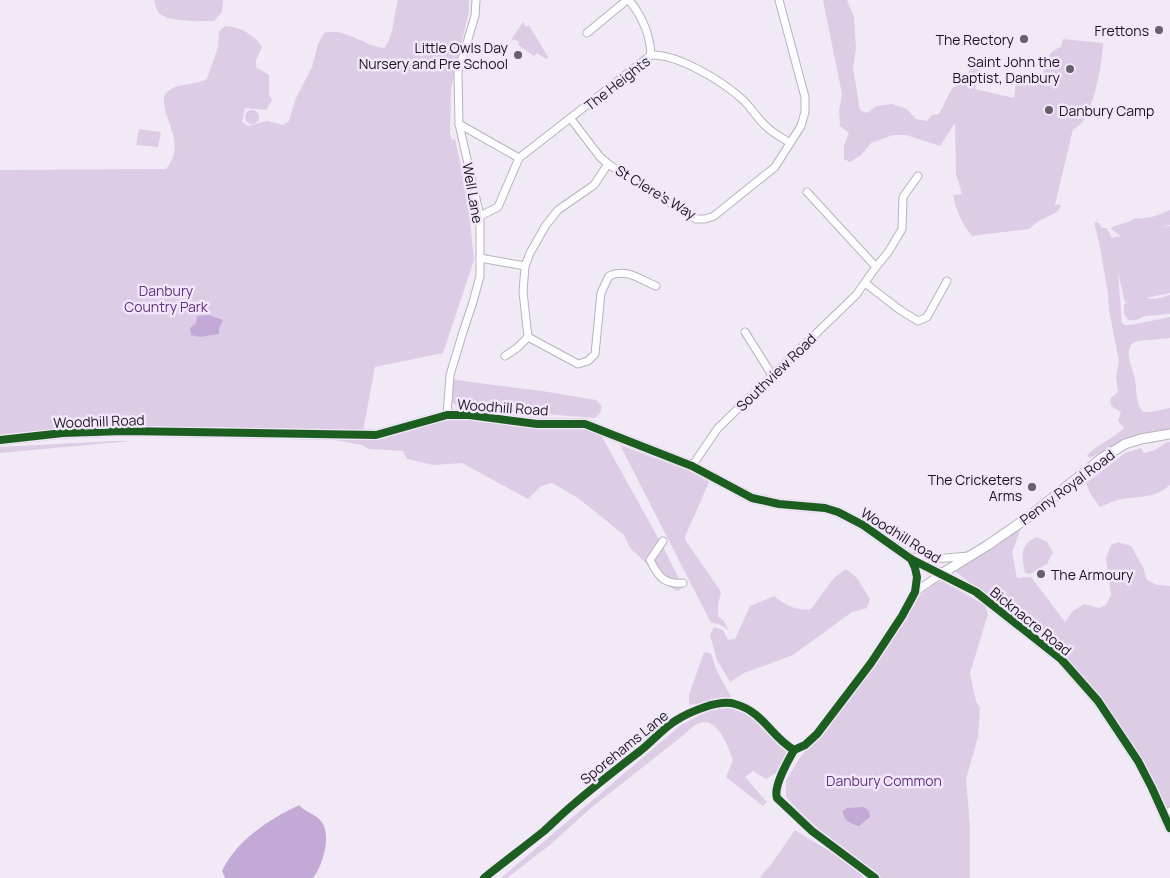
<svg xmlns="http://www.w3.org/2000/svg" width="1170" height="878" viewBox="0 0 1170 878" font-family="Manrope,sans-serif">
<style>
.green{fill:#dccce6}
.water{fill:#c4a8d6}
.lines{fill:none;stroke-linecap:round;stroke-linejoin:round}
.minor-casing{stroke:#b8b3bb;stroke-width:9}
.tertiary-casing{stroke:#b8b3bb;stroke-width:11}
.minor{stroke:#fdfcfe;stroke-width:7}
.tertiary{stroke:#fdfcfe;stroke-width:9}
.cycleway-casing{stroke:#f2e6fa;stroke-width:11}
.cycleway{stroke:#1b5e20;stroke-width:8}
.poi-dot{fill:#656068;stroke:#f2e6fa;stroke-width:2}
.labels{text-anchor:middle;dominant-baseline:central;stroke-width:5;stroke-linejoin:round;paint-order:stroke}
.poi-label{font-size:14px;fill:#1a161c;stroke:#f2e6fa;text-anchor:end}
.street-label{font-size:14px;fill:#1a161c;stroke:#f2e6fa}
.park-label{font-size:14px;fill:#63337d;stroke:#f2e6fa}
</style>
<rect width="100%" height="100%" fill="#f1eaf6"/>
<g class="green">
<path d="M154,0H223L222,12L214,21C201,21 167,23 158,12C156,9 155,3 154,0Z"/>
<path d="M398,0H469V11L451,88L450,134L452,140L455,139L468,200L474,260L443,353L375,367L363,431L116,427L54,430L0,435V170L166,169C189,140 158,117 165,94C176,82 193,86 207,79L218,47L219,31L225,26C241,27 253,34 262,47L256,60V67L269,75V94L272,100L266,110L245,108L242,122L248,126L267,121L283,125L289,121L295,100L312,67L318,44L324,33C345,27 363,46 384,48C393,41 394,12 398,0Z"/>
<path d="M823,0H847L854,17L856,48L853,68L860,110L867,113L876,106L892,104L907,109L916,119L927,121L932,115L939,114L952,88C966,82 969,71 975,58L983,62L977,74L975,89L1014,98L1017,76L1042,78C1045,66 1047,51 1061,47L1063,39L1103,43C1103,61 1092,126 1073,129L1055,205L1059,204L1061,206L1057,212L1037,222L1029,229L972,236C962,224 956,211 953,195L962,194L956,174L955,123L940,146L906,135H893L871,143L861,155L850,162L844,159V146L849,133L840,126L839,111L842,94Z"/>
<path d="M523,22L526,27L529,25L548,57L546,59L537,53L534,56L518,45L519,42L514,39L512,41L511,40Z"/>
<circle cx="252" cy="117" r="7"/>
<path d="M139,129L161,132L158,147L136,145Z"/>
<path d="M1170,210V225L1163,227L1170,226V293L1146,298L1156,299L1170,295V314L1145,316L1136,320H1128L1124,313V304L1128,302H1125L1118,273L1122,323L1125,325H1131L1170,317V338C1163,339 1139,340 1135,342C1122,349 1133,369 1135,379C1137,391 1135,402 1143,412H1151L1170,408V430L1132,437L1090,458L1087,455C1098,444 1113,439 1124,428L1118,421L1121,412L1111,406L1110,399L1118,392L1116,376L1119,361L1109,310L1108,293L1099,242L1094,222L1099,223L1102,228H1107L1112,238L1121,236L1111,229L1112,227L1128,222L1135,218C1146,220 1160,215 1170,210Z"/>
<path d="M456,378V380L542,391L596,400L602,406L600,413L595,418L458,407L452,402L453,382Z"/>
<path d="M467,419L569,427L591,430L601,435L662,545L683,587L678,591L673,589L630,548L624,535L578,498L552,483L541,486L528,499L462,463L433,465L407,459L403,451L369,449L362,445L303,434L384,439L398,432L443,420Z"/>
<path d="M114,441H131L0,453V447Z"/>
<path d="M1167,442H1170V485C1153,500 1139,495 1118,500C1112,501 1106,505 1100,507L1091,495L1086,483L1125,453L1141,448L1144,453L1155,450Z"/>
<path d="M620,445L689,471L709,482L685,537L686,541L721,592L718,605V616L724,621L729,631L719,624L711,623Z"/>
<path d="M1022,526L1012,552L1017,578L1031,577L1065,622L1073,611L1084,604L1099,608L1106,605L1111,595L1106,558L1111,545L1118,542L1131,546L1143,567L1147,580L1157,585L1170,586V820L1129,741L1091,686L1048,640L953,570Z"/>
<path d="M1037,537L1047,542L1053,552L1047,564L1030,574L1025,573C1022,557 1019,544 1037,537Z"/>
<path d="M846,569L857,578L870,599L867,608L852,612L793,655L744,673L730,682L717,660L710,635L714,627L723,630L728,640L735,639L750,606L774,596C783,604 799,612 811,609L834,578Z"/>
<path d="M942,581L985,605L988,614L970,673L976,701L980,708L978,737L966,779L970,826V878H876L856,864L796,808L786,797V781L799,759L895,636L918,597L936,583Z"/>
<path d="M704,652L711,653L716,669L731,697L729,700L689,705V695Z"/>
<path d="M733,706L752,716L786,744L788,755L780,771L766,779L753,771L745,777L767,802L763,806L726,777L733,760C727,745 716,711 694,726C689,729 685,734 681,737L591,808L551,844L507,878H501L681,725L716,707Z"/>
<path d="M795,830L865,873L862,878H762L760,877L772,863Z"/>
</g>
<g class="water">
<path d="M209,315L223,320L219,328V334L200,337L191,335L190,328L196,323L197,316Z"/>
<path d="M299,805C305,812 315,814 321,821C332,834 323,866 313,878H225L222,871C237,840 268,820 299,805Z"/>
<path d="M864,807L869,811L870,817L859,826C851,824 843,821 843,811L847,808Z"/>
</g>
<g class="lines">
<defs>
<g id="minor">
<path d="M629,0C642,16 650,34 651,55"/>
<path d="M587,33L627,0"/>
<path d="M571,119L600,157L608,164L696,219H705L714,216L775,167L801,126L805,112V97L779,0"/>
<path d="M459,124L519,158"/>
<path d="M480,216L498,207L519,158L651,55C678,54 722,81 742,99C752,108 758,120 768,128C774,134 783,138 790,143"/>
<path d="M480,258L525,266"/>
<path d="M876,267L889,251L902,229L903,197L918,176"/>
<path d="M865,283L900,310L918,321L927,317L947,281"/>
<path d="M745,332L772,375"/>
<path d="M528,337L578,364L588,361L595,354L601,293L609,276C626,268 639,279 656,286"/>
<path d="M505,356L517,348L528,337L523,292L525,266L530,253L546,225L558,210L594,185L608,164"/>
<path d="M447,415L450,375L463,332L473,302L480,276V216L459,124L458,72L475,16L476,0"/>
<path d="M692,466L718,428L856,295L876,267L807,192"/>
<path d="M663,541L650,560C658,576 664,585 683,583"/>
<path d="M910,557C930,560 948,558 968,556"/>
<path d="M915,592L941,574"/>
<path d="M1168,823L1170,811"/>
<path d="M484,878C504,862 524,847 544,831C554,822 564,812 575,803C596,785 618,768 640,751C652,742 662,729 675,721C689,712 719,699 735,704C764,712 771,737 794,750L805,745L817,734L871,663L902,616L915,592L917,577L915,568L911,559"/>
</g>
<g id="tertiary">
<path d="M0,440L63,433L124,431L376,435L447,415H469L537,424H585L692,466L752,498L779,504L825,508L838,512L863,525L911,559L976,592L1061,659L1098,701L1138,761L1152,788L1170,828"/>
<path d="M941,574L988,545L1030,516L1102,458L1125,444L1141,439L1170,434"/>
</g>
</defs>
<use href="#minor" class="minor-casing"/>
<use href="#tertiary" class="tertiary-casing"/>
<use href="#minor" class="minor"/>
<use href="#tertiary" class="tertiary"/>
<defs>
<g id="cycleway">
<path d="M0,440L63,433L124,431L376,435L447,415H469L537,424H585L692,466L752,498L779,504L825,508L838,512L863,525L911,559L976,592L1061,659L1098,701L1138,761L1152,788L1170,828"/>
<path d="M794,750C788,761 773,786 777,798L812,831L875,878"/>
<path d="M484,878C504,862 524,847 544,831C554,822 564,812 575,803C596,785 618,768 640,751C652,742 662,729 675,721C689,712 719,699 735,704C764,712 771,737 794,750L805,745L817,734L871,663L902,616L915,592L917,577L915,568L911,559"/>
</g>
</defs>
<use href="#cycleway" class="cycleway-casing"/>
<use href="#cycleway" class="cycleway"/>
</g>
<g class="poi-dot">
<circle cx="1159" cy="30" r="5"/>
<circle cx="1024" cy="39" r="5"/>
<circle cx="518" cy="55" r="5"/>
<circle cx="1070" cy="69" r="5"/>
<circle cx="1049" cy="110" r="5"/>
<circle cx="1032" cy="487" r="5"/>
<circle cx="1041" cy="574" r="5"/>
</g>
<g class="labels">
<g class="poi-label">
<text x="1149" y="30">Frettons</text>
<text x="1014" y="39">The Rectory</text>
<text x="508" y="47">Little Owls Day<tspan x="508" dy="16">Nursery and Pre School</tspan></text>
<text x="1060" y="61">Saint John the<tspan x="1060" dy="16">Baptist, Danbury</tspan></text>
<text x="1059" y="110" text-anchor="start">Danbury Camp</text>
<text x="1022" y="479">The Cricketers<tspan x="1022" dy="16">Arms</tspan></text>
<text x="1051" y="574" text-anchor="start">The Armoury</text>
</g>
<g class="street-label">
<text transform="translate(617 83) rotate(-38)">The Heights</text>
<text transform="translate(656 192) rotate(31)">St Clere's Way</text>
<text transform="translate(473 193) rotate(80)">Well Lane</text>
<text transform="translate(776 372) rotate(-44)">Southview Road</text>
<text transform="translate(503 407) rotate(4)">Woodhill Road</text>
<text transform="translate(99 421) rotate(-2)">Woodhill Road</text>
<text transform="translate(1067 487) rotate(-37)">Penny Royal Road</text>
<text transform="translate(901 535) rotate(32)">Woodhill Road</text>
<text transform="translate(1031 621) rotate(39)">Bicknacre Road</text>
<text transform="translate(624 747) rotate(-39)">Sporehams Lane</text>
</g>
<g class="park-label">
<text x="166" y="290">Danbury<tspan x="166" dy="16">Country Park</tspan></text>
<text x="884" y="780">Danbury Common</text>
</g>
</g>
</svg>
